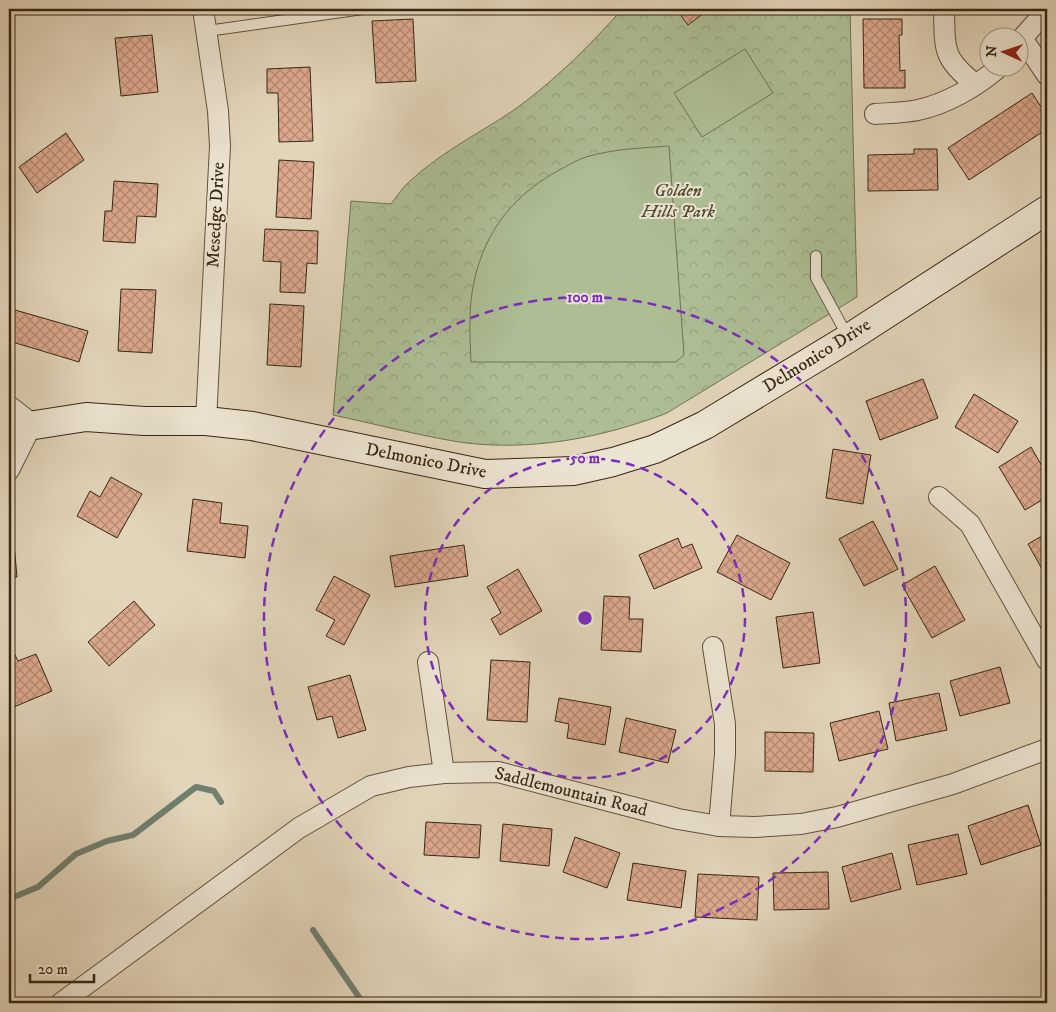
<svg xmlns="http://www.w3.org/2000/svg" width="1056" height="1012" viewBox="0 0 1056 1012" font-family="'IM FELL DW Pica',serif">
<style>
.forest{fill:url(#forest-crowns);stroke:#727254}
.garden{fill:#adbe95;stroke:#727254}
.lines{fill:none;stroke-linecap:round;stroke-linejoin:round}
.stream{stroke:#6f7f70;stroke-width:6}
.building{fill:url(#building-cross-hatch);stroke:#372712}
.lane-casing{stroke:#62523c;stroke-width:12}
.street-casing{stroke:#62523c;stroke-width:22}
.secondary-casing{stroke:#372712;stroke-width:30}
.lane{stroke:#ece4d2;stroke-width:10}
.street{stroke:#ece4d2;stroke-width:20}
.secondary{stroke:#ece4d2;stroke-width:28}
.ring{fill:none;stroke:#7b2cbf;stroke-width:2.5;stroke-dasharray:9 6}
.labels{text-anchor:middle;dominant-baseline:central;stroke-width:4;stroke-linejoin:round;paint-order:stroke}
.park-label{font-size:18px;font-style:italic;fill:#544d33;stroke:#ece4d2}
.street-label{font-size:18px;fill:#372712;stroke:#ece4d2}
.centre{fill:#7b2cbf;stroke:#ece4d2;stroke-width:2.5}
.ring-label{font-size:15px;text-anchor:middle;font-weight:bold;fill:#7b2cbf;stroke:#ece4d2;stroke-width:4;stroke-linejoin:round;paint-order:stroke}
</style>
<defs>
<pattern id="forest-crowns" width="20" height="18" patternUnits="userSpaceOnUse" patternTransform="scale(1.25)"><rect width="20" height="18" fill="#adbe95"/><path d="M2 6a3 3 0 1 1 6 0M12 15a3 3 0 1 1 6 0" fill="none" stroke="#95a37f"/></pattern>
<pattern id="building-cross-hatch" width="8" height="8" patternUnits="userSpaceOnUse" patternTransform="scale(1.25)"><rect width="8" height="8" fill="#dca88d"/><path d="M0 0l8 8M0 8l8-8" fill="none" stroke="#b38972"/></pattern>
</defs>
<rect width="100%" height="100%" fill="#e2d5ba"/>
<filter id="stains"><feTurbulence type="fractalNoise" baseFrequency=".004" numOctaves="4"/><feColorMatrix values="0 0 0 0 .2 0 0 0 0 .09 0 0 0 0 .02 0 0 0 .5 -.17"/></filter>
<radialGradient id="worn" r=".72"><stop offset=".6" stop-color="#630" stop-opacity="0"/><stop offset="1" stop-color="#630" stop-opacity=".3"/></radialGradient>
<path class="forest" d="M622,9H850L857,297L667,413C602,438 529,452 459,442C417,435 375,424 333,415L351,201L391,204C397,196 403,187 410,181C441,152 480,133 514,110C554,81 590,46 622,9Z"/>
<g class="garden">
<path d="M745,49L773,93L702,137L674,93Z"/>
<path d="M669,146L684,355L676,362H471C470,335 468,309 474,282C485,229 517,191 565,167C572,163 579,159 586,157C613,149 641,148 669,146Z"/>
</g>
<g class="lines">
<g class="stream">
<path d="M9,899L38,887L76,854L107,841L133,835L196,787L214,791L221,802"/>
<path d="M313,930L363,1003"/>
</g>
</g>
<g class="building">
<path d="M676,9H700L704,13L688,25Z"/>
<path d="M413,19L416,81L376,83L372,21Z"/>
<path d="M863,19H902V35H899L900,71L905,70V88H864Z"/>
<path d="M152,35L158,92L121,96L115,38Z"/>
<path d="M310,67L313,141L279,142L278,93H267V69Z"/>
<path d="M1032,93L1047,116V129L969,180L948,148Z"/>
<path d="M66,133L84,160L37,193L19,167Z"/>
<path d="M914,149H937L938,190L868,191V155L914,154Z"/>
<path d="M279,160L314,162L311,219L276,217Z"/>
<path d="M114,181L158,184L156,217L137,216L135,243L103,241L105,211H112Z"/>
<path d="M265,229L318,231L317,264L307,263L305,293L280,292L281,262L263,261Z"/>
<path d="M121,289L156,290L152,353L118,351Z"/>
<path d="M270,304L304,306L301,367L267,365Z"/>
<path d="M15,310L88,331L79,362L9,341Z"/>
<path d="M923,379L938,418L880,440L866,401Z"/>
<path d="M974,394L1018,421L998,453L955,427Z"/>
<path d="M1031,447L1047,475V497L1025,510L999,467Z"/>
<path d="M833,449L871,455L863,504L826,498Z"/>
<path d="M111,477L142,494L117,538L77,516L90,491L100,497Z"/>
<path d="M193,499L222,503L220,523L248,526L245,558L187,551Z"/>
<path d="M873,521L898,569L864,586L839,539Z"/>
<path d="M1047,533V578L1028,544Z"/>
<path d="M737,535L790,563L771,600L717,572Z"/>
<path d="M678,538L682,548L692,544L702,568L654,589L639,555Z"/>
<path d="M14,544L17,577L9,578V545Z"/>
<path d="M464,545L468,576L395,587L390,556Z"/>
<path d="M935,566L965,620L932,638L902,585Z"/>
<path d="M518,569L542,611L500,635L491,619L501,613L487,587Z"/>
<path d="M334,576L370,595L344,645L326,636L335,620L316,610Z"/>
<path d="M604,596L630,597L629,619H643L641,652L601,650Z"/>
<path d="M134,601L155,625L109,666L88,642Z"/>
<path d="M813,612L820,663L783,668L776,617Z"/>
<path d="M13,651L18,661L36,654L52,691L9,709V652Z"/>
<path d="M491,660L530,662L527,722L487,720Z"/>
<path d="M1000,667L1010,703L960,716L950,681Z"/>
<path d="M350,675L366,730L338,738L332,716L317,720L308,687Z"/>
<path d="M939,693L947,730L896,741L889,703Z"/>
<path d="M559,698L611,707L605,745L567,738L569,724L555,721Z"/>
<path d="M879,711L888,749L839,761L830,723Z"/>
<path d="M626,718L676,730L668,763L619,752Z"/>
<path d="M765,732L814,733L813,772L765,771Z"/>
<path d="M1028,805L1041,845L981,865L968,826Z"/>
<path d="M426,822L481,825L479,858L424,855Z"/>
<path d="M503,824L552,829L549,866L500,861Z"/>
<path d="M958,834L967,874L917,885L908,845Z"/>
<path d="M575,837L620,853L607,888L563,872Z"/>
<path d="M892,853L901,889L851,902L842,867Z"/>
<path d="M633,863L686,871L681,908L627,900Z"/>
<path d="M828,872L829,909L774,910L773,873Z"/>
<path d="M698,874L759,877L757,920L695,917Z"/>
</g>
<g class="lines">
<defs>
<g id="lane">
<path d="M207,31L363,9"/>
<path d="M816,256V278L848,337"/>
</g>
<g id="street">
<path d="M203,9L218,111L220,146L206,421"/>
<path d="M944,9C945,49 942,58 975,84"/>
<path d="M1022,38L1047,75"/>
<path d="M1018,43L1047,10"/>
<path d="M875,114C889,113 904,113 918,110C946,104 976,87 998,68"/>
<path d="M9,406L32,424L9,470"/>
<path d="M939,497L970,524L1047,660"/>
<path d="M713,647L725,724V754L719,826"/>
<path d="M428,662L444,773"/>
<path d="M61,1003L299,828L371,786L409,777L444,773L498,772L678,819L719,826L755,827L801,824L837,817L953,784L1047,749"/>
</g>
<path id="secondary" d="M9,429L86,417L144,421H206L252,426L485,474L573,471L613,462L655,449L705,425L849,338L1047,210"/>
</defs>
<use href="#lane" class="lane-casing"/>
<use href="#street" class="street-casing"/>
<use href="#secondary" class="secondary-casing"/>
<use href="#lane" class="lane"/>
<use href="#street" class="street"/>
<use href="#secondary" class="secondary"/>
</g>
<g class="ring">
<circle cx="585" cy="618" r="160"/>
<circle cx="585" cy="618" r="321"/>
</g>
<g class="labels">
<g class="park-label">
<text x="678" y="191">Golden<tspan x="678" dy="21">Hills Park</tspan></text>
</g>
<g class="street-label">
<text transform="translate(216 215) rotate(-87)">Mesedge Drive</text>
<text transform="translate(817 356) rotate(-32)">Delmonico Drive</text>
<text transform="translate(426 461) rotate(11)">Delmonico Drive</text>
<text transform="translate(571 792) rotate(14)">Saddlemountain Road</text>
</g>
</g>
<circle cx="585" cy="618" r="8" class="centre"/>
<g class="ring-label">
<text x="585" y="302">100 m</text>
<text x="585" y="463">50 m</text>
</g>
<rect width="1056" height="1012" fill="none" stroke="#e2d5ba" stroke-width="30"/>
<rect x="10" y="10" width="1036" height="992" fill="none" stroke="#372712" stroke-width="2.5"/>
<rect x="15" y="15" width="1026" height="982" fill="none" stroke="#372712"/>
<g transform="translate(1004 52) rotate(273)"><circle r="24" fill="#ece4d2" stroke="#a49885"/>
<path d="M0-4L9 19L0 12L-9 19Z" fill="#8f2418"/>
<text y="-8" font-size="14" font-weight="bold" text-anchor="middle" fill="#372712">N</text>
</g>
<path d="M30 974v8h64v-8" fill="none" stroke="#372712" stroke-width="2.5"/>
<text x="38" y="974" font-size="15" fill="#372712" stroke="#ece4d2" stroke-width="4" paint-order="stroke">20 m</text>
<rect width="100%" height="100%" filter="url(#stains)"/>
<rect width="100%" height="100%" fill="url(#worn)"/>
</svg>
